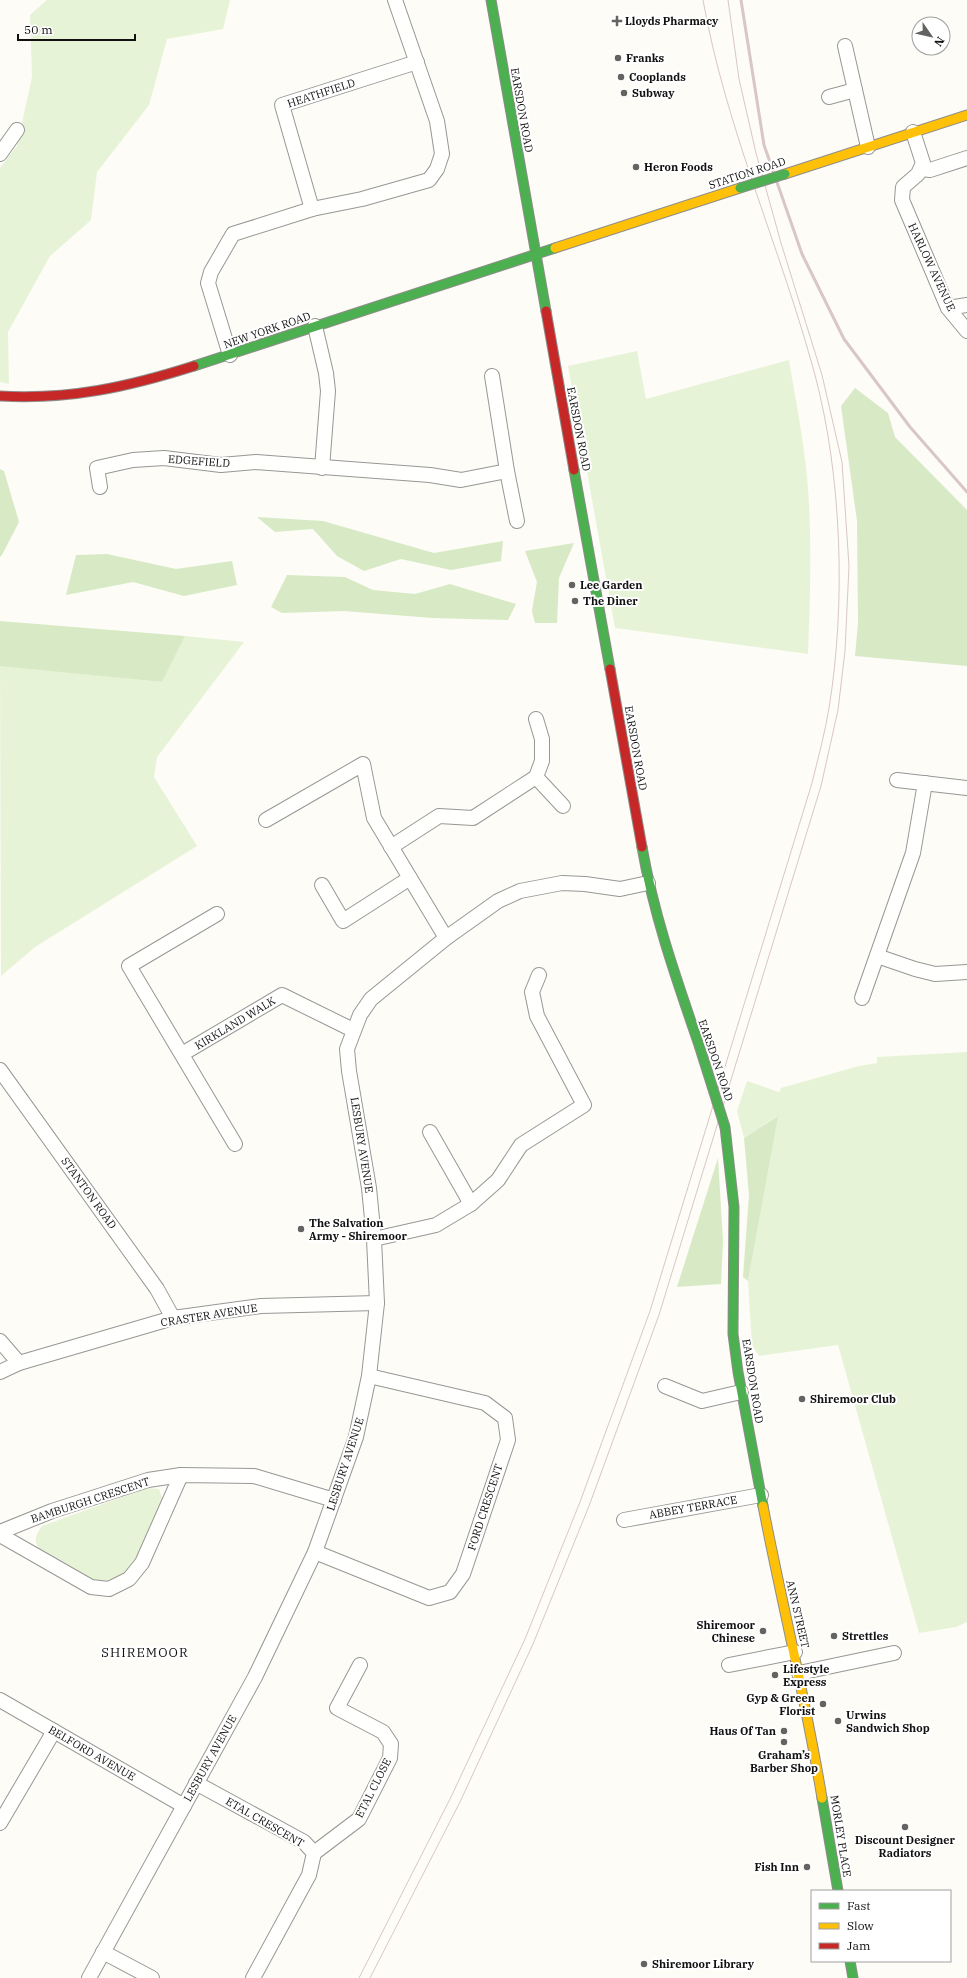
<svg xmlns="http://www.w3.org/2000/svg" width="967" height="1978" viewBox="0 0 967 1978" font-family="'IBM Plex Serif',serif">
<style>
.green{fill:#e7f3d7}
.forest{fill:#d8eac5}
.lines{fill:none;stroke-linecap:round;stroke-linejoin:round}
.street-casing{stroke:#979795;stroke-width:16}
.fast-casing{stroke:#8e8d8b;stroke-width:11}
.slow-casing{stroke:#8e8d8b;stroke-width:11}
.jam-casing{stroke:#8e8d8b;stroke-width:11}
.street{stroke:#fffffe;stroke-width:14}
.fast{stroke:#4caf50;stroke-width:9}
.slow{stroke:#ffc107;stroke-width:9}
.jam{stroke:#c62828;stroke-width:9}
.tram{stroke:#d9c6c7;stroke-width:1}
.rail{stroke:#d9c6c7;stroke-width:3}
.fast-bridge-casing{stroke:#8e8d8b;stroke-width:11;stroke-linecap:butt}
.fast-bridge{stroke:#4caf50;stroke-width:9}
.poi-dot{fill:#646362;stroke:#fff;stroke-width:1.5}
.labels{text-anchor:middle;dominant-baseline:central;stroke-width:4;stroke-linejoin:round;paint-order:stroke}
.poi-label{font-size:11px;font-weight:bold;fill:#111;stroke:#fff;text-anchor:start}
.street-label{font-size:11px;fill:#111;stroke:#fff}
.quarter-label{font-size:13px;letter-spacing:1px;fill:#111;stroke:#fff}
</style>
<rect width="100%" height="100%" fill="#fdfcf7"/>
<g class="green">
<path d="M47,0H230L223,29L167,39L149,105L97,172L91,220L50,256L8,332L9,384L0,382V168L17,146L32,77L30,15Z"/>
<path d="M637,351L646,399L789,360C796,403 805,446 808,489C812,545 810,599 808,654L615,628L568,366Z"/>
<path d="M185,636L244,642L157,757L154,777L197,846L35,947L1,976L0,665L162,682Z"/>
<path d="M967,1052V1622L956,1627L919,1633L838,1345L759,1356L752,1345L748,1281L777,1116L744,1138L737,1111L747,1081L779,1092L781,1088L859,1066L877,1063V1057Z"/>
<path d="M147,1488L159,1489L163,1501C151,1530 134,1593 92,1581C81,1578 53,1559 41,1552C33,1541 35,1536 42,1526Z"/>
</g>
<g class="forest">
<path d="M855,388L888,413L895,437L967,510V666L855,656L858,623L857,521L841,406Z"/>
<path d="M0,469L4,471L19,522L2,555L0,557Z"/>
<path d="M257,517L323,521L434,553L503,541L501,561L451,570L401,559L364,571L337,556L313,529L275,532Z"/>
<path d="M574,543L559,578L557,623H535L532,611L537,582L525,551Z"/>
<path d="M107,554L176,569L232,561L237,585L184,596L133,582L66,595L76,555Z"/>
<path d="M287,575L345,577L373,590L415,594L450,584L516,604L508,620L432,618L344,611L282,613L271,607Z"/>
<path d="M0,621L185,636L162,682L0,666Z"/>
<path d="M778,1116L748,1281L743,1277L749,1195L744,1138Z"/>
<path d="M718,1158L723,1241L721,1284L677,1287Z"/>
</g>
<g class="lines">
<defs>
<g id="street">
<path d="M845,46L868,147"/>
<path d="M829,97L855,90"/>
<path d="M913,132L923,163L918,174L903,187L902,200L948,308L967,331"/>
<path d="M0,154L17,130"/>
<path d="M921,169L930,170L967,158"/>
<path d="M312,209L282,105L417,62"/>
<path d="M948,308L967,305"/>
<path d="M315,326L326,373L328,391L322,468"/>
<path d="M230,355L208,283L211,272L233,234L312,209L362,199L429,180L437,169L442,154L437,121L395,0"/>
<path d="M507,471L517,521"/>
<path d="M100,487L97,468L133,460L164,458L221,465L256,462L430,475L461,480L507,471L492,376"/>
<path d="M536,777L563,806"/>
<path d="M897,780L967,788"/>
<path d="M266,820L363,764L374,818L446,938"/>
<path d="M391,847L439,816L473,818L536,777L542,761V739L536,719"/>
<path d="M322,885L343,921L410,878"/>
<path d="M217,914L129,966L235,1144"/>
<path d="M877,956L915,969L935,974L967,972"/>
<path d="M862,998L913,853L925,783"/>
<path d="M182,1054L282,995L353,1030"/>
<path d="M0,1070L157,1289L173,1318"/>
<path d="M430,1132L471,1204"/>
<path d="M374,1239L436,1225L471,1204L498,1180L521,1145L584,1105L537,1016L532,992L539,975"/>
<path d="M0,1341L19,1363"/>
<path d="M0,1372L19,1363L173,1318L261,1306L377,1303"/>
<path d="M665,1386L702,1401L741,1392"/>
<path d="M624,1520L761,1495"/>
<path d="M0,1532L52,1511L148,1480L181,1475L254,1476L334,1500"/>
<path d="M0,1535L91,1587L109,1589L129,1579L142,1563L181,1475"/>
<path d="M315,1552L429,1598L450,1592L463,1574L508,1440L505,1418L485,1403L369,1376"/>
<path d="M729,1665L795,1652"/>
<path d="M799,1673L894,1653"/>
<path d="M0,1700L184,1806"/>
<path d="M196,1783L304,1842L314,1853L309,1875L253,1978"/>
<path d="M0,1823L54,1731"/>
<path d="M314,1853L359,1819L390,1758L391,1744L383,1732L337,1708L360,1665"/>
<path d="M103,1952L152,1978"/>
<path d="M89,1978L255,1677L315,1552L356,1437L369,1376L377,1303L374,1239L369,1188L349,1071L347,1049L360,1015L371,999L446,938L498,901L520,891L562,883L585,884L620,889L648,883"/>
</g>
<g id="fast">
<path d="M491,0L546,311"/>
<path d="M194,366L555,248"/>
<path d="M574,470L610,669"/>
<path d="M642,847C654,916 676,978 699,1045"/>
<path d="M725,1127L734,1207L733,1334L738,1372L763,1506"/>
<path d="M822,1798L838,1891"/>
<path d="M850,1961L853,1978"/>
</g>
<g id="slow">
<path d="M785,174L967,115"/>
<path d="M555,248L740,188"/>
<path d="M763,1506C782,1604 806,1700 822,1798"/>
</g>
<g id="jam">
<path d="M546,311L574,470"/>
<path d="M0,396C69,400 128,387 194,366"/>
<path d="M610,669L642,847"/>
</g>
</defs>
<use href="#street" class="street-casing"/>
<use href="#fast" class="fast-casing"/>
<use href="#slow" class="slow-casing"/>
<use href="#jam" class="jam-casing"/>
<use href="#street" class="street"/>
<use href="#fast" class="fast"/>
<use href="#slow" class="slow"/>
<use href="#jam" class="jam"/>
<g class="tram">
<path d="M359,1978L451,1797L525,1639L580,1502L650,1311L812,783C818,758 825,733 829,708C846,604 842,477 815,375C781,249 726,129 703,0"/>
<path d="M370,1978L460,1802L533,1644L589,1506L659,1315L821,786L838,710L845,651L849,566L842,462L822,375L781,243L756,153L739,79L728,0"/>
</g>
<path class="rail" d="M741,0L764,145L802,254L844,339L910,427L967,492"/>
<defs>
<g id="fast-bridge">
<path d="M740,188L785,174"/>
<path d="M699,1045L725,1127"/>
</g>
</defs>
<use href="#fast-bridge" class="fast-bridge-casing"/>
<use href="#fast-bridge" class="fast-bridge"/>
</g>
<g class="poi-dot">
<path d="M615 15h4v4h4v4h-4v4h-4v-4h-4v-4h4z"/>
<circle cx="618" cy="58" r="4"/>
<circle cx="621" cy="77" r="4"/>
<circle cx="624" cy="93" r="4"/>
<circle cx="636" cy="167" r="4"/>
<circle cx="572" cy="585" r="4"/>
<circle cx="575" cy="601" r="4"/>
<circle cx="301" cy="1229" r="4"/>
<circle cx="802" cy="1399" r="4"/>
<circle cx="763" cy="1631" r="4"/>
<circle cx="834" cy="1636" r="4"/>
<circle cx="775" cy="1675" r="4"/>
<circle cx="823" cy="1704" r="4"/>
<circle cx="838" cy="1721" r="4"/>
<circle cx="784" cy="1731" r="4"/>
<circle cx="784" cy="1742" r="4"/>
<circle cx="905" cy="1827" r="4"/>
<circle cx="807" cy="1867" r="4"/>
<circle cx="644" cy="1964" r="4"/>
</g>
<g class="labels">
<g class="poi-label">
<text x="625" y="21">Lloyds Pharmacy</text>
<text x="626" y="58">Franks</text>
<text x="629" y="77">Cooplands</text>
<text x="632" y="93">Subway</text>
<text x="644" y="167">Heron Foods</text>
<text x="580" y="585">Lee Garden</text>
<text x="583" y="601">The Diner</text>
<text x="309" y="1223">The Salvation<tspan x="309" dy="13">Army - Shiremoor</tspan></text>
<text x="810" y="1399">Shiremoor Club</text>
<text x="755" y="1625" text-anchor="end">Shiremoor<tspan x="755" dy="13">Chinese</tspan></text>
<text x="842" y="1636">Strettles</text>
<text x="783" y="1669">Lifestyle<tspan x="783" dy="13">Express</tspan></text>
<text x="815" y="1698" text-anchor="end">Gyp &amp; Green<tspan x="815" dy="13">Florist</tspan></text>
<text x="846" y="1715">Urwins<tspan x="846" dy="13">Sandwich Shop</tspan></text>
<text x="776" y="1731" text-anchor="end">Haus Of Tan</text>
<text x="784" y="1755" text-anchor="middle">Graham’s<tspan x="784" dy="13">Barber Shop</tspan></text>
<text x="905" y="1840" text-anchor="middle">Discount Designer<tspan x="905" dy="13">Radiators</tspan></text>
<text x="799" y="1867" text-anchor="end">Fish Inn</text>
<text x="652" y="1964">Shiremoor Library</text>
</g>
<g class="street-label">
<text transform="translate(321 93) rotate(-18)">HEATHFIELD</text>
<text transform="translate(522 110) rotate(80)">EARSDON ROAD</text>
<text transform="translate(747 173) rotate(-18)">STATION ROAD</text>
<text transform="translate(932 267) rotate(65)">HARLOW AVENUE</text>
<text transform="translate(267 330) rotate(-19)">NEW YORK ROAD</text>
<text transform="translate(579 429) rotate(79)">EARSDON ROAD</text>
<text transform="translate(199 461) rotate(4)">EDGEFIELD</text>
<text transform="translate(636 748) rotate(80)">EARSDON ROAD</text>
<text transform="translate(235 1023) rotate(-31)">KIRKLAND WALK</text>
<text transform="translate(716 1060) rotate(71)">EARSDON ROAD</text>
<text transform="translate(362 1145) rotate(81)">LESBURY AVENUE</text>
<text transform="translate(89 1193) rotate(54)">STANTON ROAD</text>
<text transform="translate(209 1315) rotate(-9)">CRASTER AVENUE</text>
<text transform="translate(753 1381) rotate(81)">EARSDON ROAD</text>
<text transform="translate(345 1464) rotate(-72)">LESBURY AVENUE</text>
<text transform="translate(90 1500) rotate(-18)">BAMBURGH CRESCENT</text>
<text transform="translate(485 1507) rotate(-72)">FORD CRESCENT</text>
<text transform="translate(693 1507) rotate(-10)">ABBEY TERRACE</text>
<text transform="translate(798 1614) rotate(77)">ANN STREET</text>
<text transform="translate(92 1753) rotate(30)">BELFORD AVENUE</text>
<text transform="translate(210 1758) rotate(-61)">LESBURY AVENUE</text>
<text transform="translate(373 1788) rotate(-63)">ETAL CLOSE</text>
<text transform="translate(265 1822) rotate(30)">ETAL CRESCENT</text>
<text transform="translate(841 1836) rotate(81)">MORLEY PLACE</text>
</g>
<g class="quarter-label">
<text x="145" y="1652">SHIREMOOR</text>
</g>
</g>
<rect x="811" y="1890" width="140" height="72" fill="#ffffff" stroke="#a0a0a0"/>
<rect x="819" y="1903" width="20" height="6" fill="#4caf50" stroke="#a0a0a0"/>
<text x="847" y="1910" font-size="12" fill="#111111">Fast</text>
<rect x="819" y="1923" width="20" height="6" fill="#ffc107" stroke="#a0a0a0"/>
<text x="847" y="1930" font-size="12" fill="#111111">Slow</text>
<rect x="819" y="1943" width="20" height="6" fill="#c62828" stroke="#a0a0a0"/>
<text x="847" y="1950" font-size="12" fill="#111111">Jam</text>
<g transform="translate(931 36) rotate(124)"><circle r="19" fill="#ffffff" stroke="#a0a0a0"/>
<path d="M0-3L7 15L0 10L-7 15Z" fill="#646362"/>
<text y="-6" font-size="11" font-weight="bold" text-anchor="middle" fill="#111111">N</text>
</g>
<path d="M18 34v6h117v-6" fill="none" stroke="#111111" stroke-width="2"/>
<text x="24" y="34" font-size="12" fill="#111111" stroke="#ffffff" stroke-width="3" paint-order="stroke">50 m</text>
</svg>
